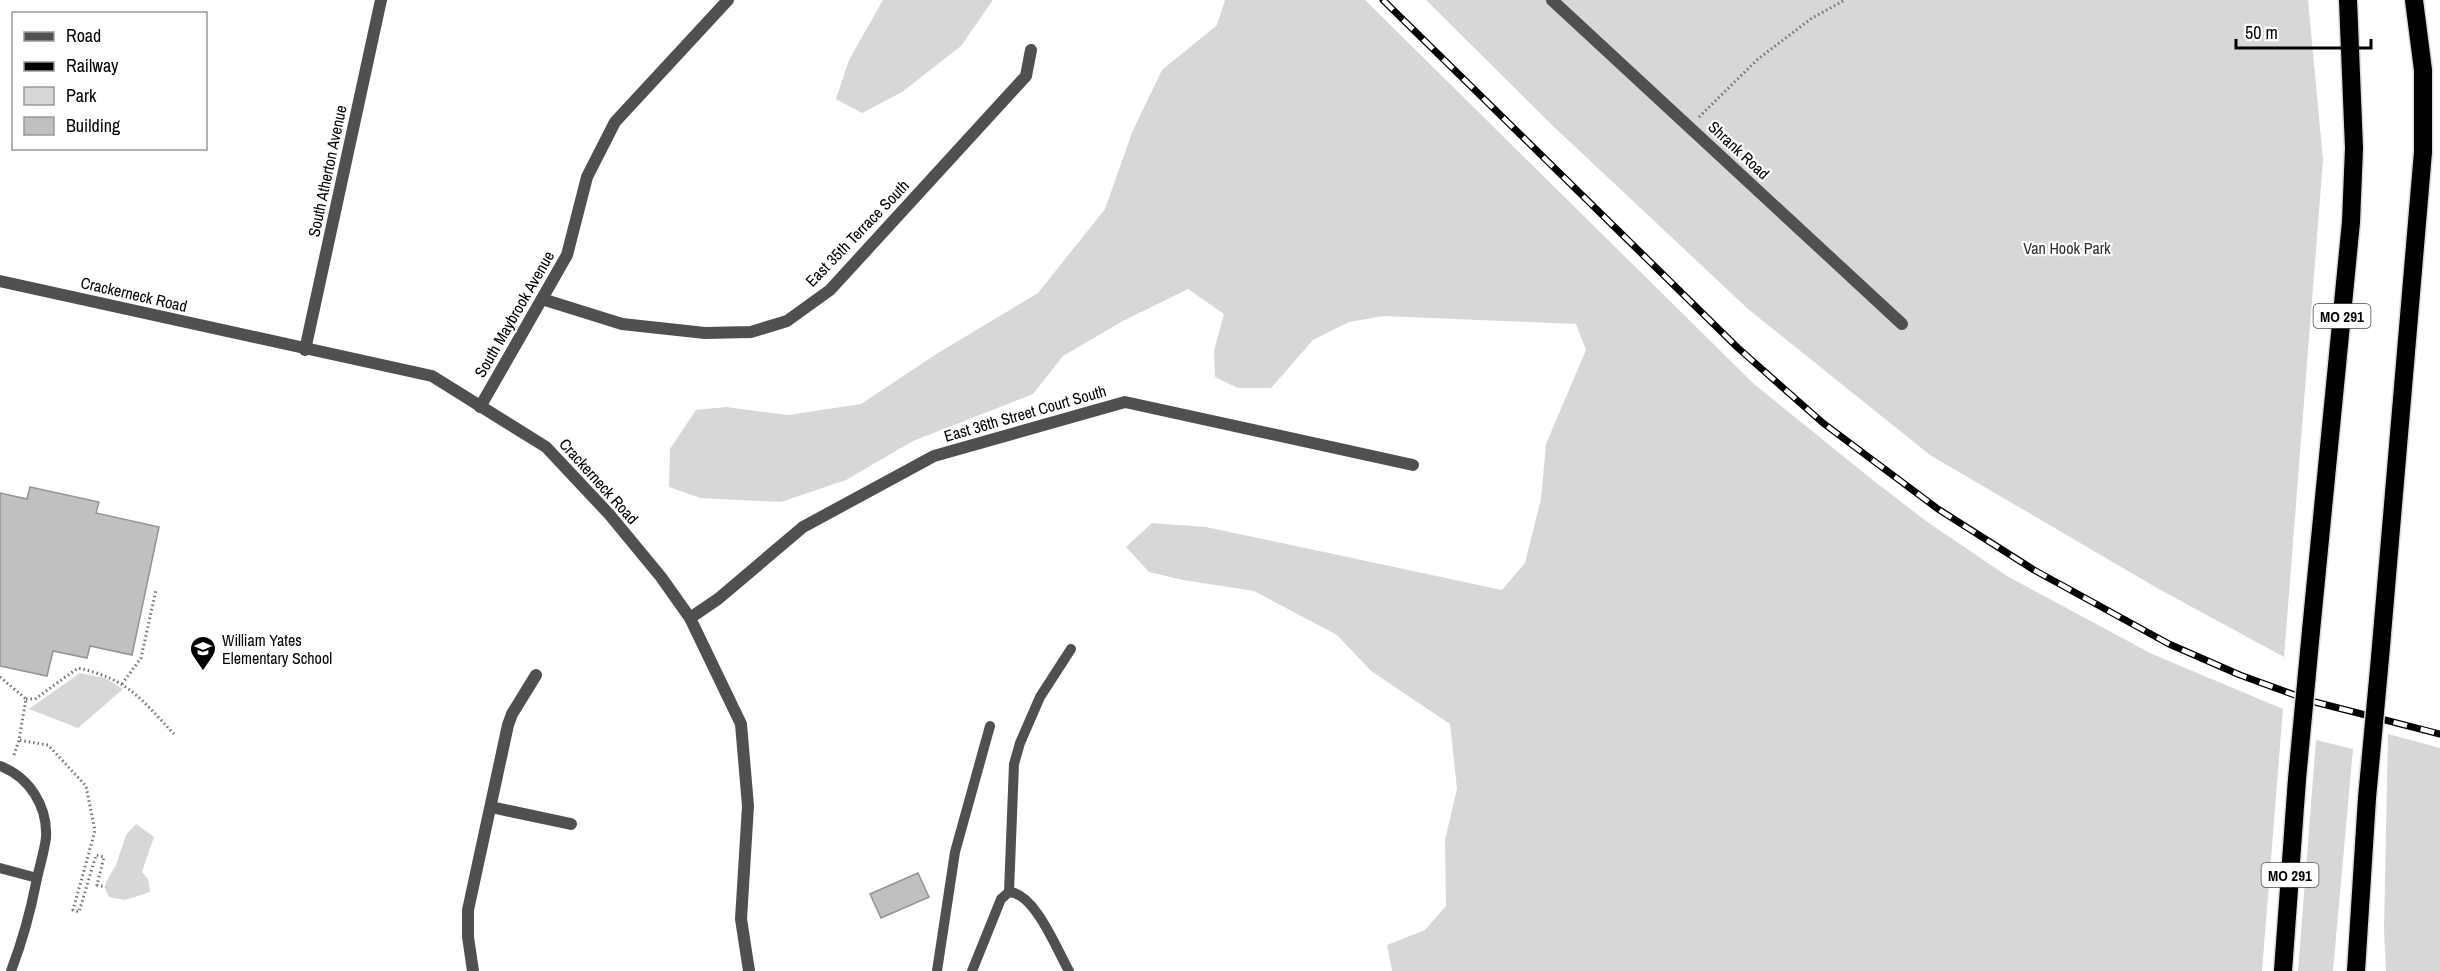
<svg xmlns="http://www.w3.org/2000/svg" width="2440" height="971" viewBox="0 0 2440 971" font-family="'Archivo Narrow',sans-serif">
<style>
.green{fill:#d7d7d7}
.building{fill:#c0c0c0;stroke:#949494;stroke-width:1.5}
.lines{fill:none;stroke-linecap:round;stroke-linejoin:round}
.motorway-casing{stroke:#dbdbdb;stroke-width:21}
.path{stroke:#727272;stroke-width:3;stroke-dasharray:1.5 3;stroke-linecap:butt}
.service{stroke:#505050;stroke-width:10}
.minor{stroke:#505050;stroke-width:12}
.motorway{stroke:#000;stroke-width:18}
.rail-casing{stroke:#000;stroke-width:7}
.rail{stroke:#fff;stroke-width:4.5;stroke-dasharray:14;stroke-linecap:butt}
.motorway-bridge-casing{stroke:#dbdbdb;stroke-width:21;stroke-linecap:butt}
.motorway-bridge{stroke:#000;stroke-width:18}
.labels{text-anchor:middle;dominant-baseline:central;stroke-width:4.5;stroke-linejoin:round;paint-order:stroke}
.shield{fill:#fff;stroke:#4c4c4c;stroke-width:1.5}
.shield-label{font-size:15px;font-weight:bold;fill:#000}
.street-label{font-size:16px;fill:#000;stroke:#fff}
.park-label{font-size:16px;fill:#2e2e2e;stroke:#fff}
.poi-label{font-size:16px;fill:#000;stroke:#fff;text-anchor:start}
</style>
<rect width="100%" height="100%" fill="#fff"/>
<g class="green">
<path d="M883,0H993L961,46L902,92L862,113L836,99L849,60Z"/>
<path d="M1225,0H1365L1754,384L1874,481L1926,521L2007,576L2152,654L2283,709L2262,971H1392L1387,945L1425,930L1446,906L1445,840L1457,789L1450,724L1371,671L1337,635L1254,591L1183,580L1149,572L1126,547L1152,523L1206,527L1502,590L1525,563L1541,499L1546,444L1586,350L1576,324L1384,316L1349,322L1313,340L1271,388H1238L1215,377L1214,351L1224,314L1188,289L1121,322L1063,356L1033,394L913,441L846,480L781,502L700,498L669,487L670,449L696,410L726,407L788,415L861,404L938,353L1038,293L1105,209L1133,130L1162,70L1217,25Z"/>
<path d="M1426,0H2308L2323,160L2284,657L2157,588L1930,455L1748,309L1553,126Z"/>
<path d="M80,673L105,678L123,689L78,728L29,709Z"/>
<path d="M2388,734L2440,748V971H2386L2384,929Z"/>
<path d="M2316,740L2353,749L2333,971H2298Z"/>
<path d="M136,824L154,837L142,872L148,879L150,892L125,900L109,897L106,891V882L116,865L126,835Z"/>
</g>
<g class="building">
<path d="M30,487L99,502L96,513L159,527L132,655L90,646L87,658L53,651L47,676L0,666V493L27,499Z"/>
<path d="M918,873L929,897L881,918L870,894Z"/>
</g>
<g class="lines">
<defs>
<g id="motorway">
<path d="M2311,631L2351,222L2354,148L2348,0"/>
<path d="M2380,658L2423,152V70L2414,0"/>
<path d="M2283,971L2297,779"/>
<path d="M2356,971L2367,798"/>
</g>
</defs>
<use href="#motorway" class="motorway-casing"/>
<g class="path">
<path d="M1699,117L1758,59L1812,18L1845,0"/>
<path d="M0,677L26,699L19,740L48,745L86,786L95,831L73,910L79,912L96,855L104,857L97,885L106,887"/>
<path d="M122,684L141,658L156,590"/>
<path d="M26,699H35L78,668C128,679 141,699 174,734"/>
<path d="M14,755L19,740"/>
</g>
<g class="service">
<path d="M0,766C29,777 48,806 46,838C44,853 39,868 36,883C30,914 22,942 11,971"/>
<path d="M0,868L37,878"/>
<path d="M1009,892L1014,764L1020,743L1040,697L1071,649"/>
<path d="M937,971L955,852L990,726"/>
<path d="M972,971L1001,899L1009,892C1035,893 1057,950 1069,971"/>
</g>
<g class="minor">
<path d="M1552,0L1902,324"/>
<path d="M0,281L432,376L546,447L609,514L661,577L690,618L741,724L748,806L741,919L749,971"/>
<path d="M542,299L622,324L705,333L751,332L787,321L830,290L1026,76L1031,50"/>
<path d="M305,350L381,0"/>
<path d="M480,407L567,255L587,177L615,122L728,0"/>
<path d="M690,618L718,599L803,527L934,456L1125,402L1413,465"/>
<path d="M491,807L571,824"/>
<path d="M473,971L468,937V910L508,725L512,714L536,675"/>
</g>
<use href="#motorway" class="motorway"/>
<defs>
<path id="rail" d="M1383,0L1738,348L1823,423L1938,509L2034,570L2169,644L2240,675L2311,701L2440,734"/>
</defs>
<use href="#rail" class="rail-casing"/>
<use href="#rail" class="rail"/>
<defs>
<g id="motorway-bridge">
<path d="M2297,779L2311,631"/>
<path d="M2367,798L2380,658"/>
</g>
</defs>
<use href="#motorway-bridge" class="motorway-bridge-casing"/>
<use href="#motorway-bridge" class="motorway-bridge"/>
</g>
<defs>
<symbol id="school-pin" viewBox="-11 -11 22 30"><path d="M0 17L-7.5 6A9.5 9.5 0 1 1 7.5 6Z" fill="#000" stroke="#fff"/><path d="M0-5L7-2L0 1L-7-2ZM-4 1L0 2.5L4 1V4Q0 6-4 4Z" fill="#fff"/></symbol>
</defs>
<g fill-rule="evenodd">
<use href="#school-pin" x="188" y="634" width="30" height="40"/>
</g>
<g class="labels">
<g class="shield">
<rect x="2313.5" y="304" width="57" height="24" rx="4.5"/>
<rect x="2261.5" y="863" width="57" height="24" rx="4.5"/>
</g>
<g class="shield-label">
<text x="2342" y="316">MO 291</text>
<text x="2290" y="875">MO 291</text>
</g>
<g class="street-label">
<text transform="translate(1739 150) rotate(43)">Shrank Road</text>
<text transform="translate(327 171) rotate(-78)">South Atherton Avenue</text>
<text transform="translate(857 233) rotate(-46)">East 35th Terrace South</text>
<text transform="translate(134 294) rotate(13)">Crackerneck Road</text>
<text transform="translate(514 314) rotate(-60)">South Maybrook Avenue</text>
<text transform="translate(1025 413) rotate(-16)">East 36th Street Court South</text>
<text transform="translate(599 481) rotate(48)">Crackerneck Road</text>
</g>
<g class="park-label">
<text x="2067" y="248">Van Hook Park</text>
</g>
<g class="poi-label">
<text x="222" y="640">William Yates<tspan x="222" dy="18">Elementary School</tspan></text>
</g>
</g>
<rect x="12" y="12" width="195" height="138" fill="#ffffff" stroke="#999999" stroke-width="1.5"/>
<rect x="24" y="32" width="30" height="9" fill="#505050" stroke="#999999" stroke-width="1.5"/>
<text x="66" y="42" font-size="18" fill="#000000">Road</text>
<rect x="24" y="62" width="30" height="9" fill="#000000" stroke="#999999" stroke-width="1.5"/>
<text x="66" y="72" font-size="18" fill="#000000">Railway</text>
<rect x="24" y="87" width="30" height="18" fill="#d7d7d7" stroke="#999999" stroke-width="1.5"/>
<text x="66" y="102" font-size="18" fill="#000000">Park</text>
<rect x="24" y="117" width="30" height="18" fill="#c0c0c0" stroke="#999999" stroke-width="1.5"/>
<text x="66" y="132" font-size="18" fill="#000000">Building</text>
<path d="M2236 39v9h135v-9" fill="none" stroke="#000000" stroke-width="3"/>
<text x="2245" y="39" font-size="18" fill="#000000" stroke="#ffffff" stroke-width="4.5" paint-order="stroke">50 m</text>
</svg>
